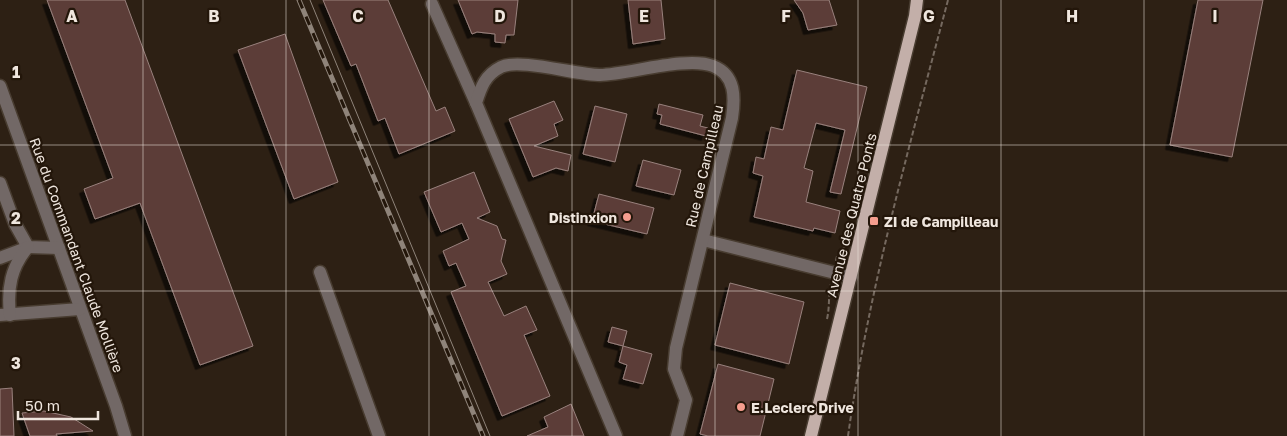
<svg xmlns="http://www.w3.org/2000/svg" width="1287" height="436" viewBox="0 0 1287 436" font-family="'Golos Text',sans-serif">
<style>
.building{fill:#5c3e39;stroke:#99817d;filter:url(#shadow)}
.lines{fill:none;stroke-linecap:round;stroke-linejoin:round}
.minor-casing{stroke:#483c30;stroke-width:15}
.major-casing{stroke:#483c30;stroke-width:15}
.path{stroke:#75695f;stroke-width:2;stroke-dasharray:5 2.5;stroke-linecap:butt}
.minor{stroke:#726866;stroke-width:12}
.major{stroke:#c3afa9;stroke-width:12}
.tram{stroke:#8f847a;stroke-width:1}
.rail-casing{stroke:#8f847a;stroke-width:5}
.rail{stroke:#23160a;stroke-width:3;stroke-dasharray:9;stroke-linecap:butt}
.grid{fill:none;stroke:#efe6de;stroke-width:1;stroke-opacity:0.55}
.poi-dot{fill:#f59d8e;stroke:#23160a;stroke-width:2}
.labels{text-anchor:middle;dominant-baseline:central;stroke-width:4.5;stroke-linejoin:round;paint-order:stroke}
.street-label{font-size:14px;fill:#efe6de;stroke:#23160a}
.poi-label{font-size:14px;font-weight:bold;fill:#efe6de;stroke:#23160a;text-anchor:start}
.grid-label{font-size:16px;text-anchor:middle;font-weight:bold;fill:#efe6de;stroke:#23160a;stroke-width:4.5;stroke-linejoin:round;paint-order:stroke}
</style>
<defs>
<filter id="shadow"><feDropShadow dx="-4.5" dy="4.5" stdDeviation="0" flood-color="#0009"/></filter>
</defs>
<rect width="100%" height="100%" fill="#2d2014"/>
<g class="building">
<path d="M47,0H125L253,346L200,365L140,203L95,219L84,189L113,178Z"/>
<path d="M323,0H388L436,111L445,107L455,131L399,154L385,118L378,121L356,64L351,66Z"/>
<path d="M458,0H518L514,35H506L505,43L495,42V34L477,32L472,34Z"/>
<path d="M628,0H661L665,39L633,44Z"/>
<path d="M794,0H829L837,25L808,30L803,13Z"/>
<path d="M1198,0H1263L1232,157L1170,145Z"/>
<path d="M285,34L338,182L294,199L238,50Z"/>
<path d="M797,70L867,87L841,194L830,192L845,130L816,123L804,168L813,171L806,202L840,211L835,233L814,228L813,231L754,217L763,176L753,173L756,157L764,159L771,127L783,130Z"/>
<path d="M554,101L563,120L554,124L558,136L534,146L571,155L568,171L556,168L533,177L509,119Z"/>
<path d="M659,104L703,115L700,126L708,128L706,136L660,124L662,115L657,114Z"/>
<path d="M595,106L627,114L615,162L583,154Z"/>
<path d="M643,160L681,170L674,195L636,186Z"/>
<path d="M474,172L490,212L477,218L497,226L502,239L506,240L501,261L507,274L488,282L504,316L526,306L537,330L524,335L550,396L502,416L451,292L466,286L456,263L449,266L443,251L469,239L462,223L441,232L424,192Z"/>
<path d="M599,194L654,208L647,234L592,221Z"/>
<path d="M730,283L804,302L789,364L715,345Z"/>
<path d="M612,327L627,331L623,346L608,342Z"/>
<path d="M623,346L652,354L643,384L623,379L627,365L619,362Z"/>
<path d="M718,364L774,379L760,436H708L700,434Z"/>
<path d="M12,388L14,436H0V389Z"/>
<path d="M571,404L584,436H527L548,427L544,417Z"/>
<path d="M44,411L71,417L93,431L56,434L57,436H30L22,413Z"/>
</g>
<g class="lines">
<defs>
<g id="minor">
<path d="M432,4L476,103"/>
<path d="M0,86L116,406L125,436"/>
<path d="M0,183L15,224L28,247L59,248"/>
<path d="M703,240L851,277"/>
<path d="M0,258L26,248"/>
<path d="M320,272L379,436"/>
<path d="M0,315L80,309"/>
<path d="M10,315C7,288 11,267 28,247"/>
<path d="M616,436L476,103C481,87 485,75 501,67C520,58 576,75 600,75C630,74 687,56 713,66C736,75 735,98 732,118L676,348L674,369L686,400L677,436"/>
</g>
<path id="major" d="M811,436L915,16L917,0"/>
</defs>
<use href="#minor" class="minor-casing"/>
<use href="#major" class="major-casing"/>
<g class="path">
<path d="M836,261L837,256L845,246"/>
<path d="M827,319C830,306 828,295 831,283"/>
<path d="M848,436C869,288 910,144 948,0"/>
</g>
<use href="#minor" class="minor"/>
<use href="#major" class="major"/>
<path class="tram" d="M310,0L490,436"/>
<defs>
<path id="rail" d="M299,0L483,436"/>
</defs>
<use href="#rail" class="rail-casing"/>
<use href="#rail" class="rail"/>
</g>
<path class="grid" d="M143,0V436M286,0V436M429,0V436M572,0V436M715,0V436M858,0V436M1001,0V436M1144,0V436M0,145H1287M0,291H1287"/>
<g class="poi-dot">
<circle cx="627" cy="217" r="5"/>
<rect x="869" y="216" width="10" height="10" rx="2.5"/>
<circle cx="741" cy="407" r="5"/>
</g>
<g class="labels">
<g class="street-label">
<text transform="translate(704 166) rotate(-77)">Rue de Campilleau</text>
<text transform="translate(851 215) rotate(-76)">Avenue des Quatre Ponts</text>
<text transform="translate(77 255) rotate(70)">Rue du Commandant Claude Mollière</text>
</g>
<g class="poi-label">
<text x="617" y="217" text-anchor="end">Distinxion</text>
<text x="884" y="221">ZI de Campilleau</text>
<text x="751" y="407">E.Leclerc Drive</text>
</g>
</g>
<g class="grid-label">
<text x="72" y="22">A</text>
<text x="214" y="22">B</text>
<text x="358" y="22">C</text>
<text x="500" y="22">D</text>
<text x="644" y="22">E</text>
<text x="786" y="22">F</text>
<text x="929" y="22">G</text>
<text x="1072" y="22">H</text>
<text x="1215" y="22">I</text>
<text x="16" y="78">1</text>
<text x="16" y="224">2</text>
<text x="16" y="369">3</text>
</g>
<path d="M18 411v8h80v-8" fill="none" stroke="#efe6de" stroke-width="2.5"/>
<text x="25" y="411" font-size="15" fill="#efe6de" stroke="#23160a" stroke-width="4" paint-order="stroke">50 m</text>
</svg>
